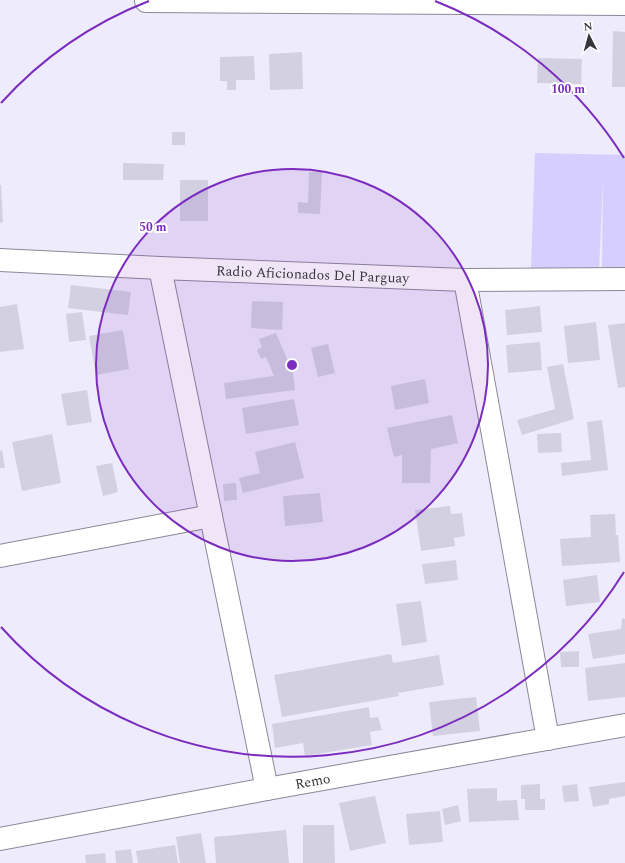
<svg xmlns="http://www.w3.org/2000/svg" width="625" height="863" viewBox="0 0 625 863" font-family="Spectral,serif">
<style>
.green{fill:#d5cefe}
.building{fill:#d3d1e1}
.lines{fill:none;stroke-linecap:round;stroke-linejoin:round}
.street-casing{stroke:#8b8997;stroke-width:24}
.street{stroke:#fff;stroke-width:22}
.ring{fill:none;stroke:#7b2cbf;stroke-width:2}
.labels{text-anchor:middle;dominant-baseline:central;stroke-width:4;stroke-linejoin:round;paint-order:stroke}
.street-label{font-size:14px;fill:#36353b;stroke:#fff}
.centre{fill:#7b2cbf;stroke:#fff;stroke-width:2}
.ring-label{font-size:12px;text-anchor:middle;font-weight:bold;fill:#7b2cbf;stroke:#fff;stroke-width:4;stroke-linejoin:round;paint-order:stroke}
</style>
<rect width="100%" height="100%" fill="#eeebfc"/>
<path class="green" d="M535,153L625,155V268L602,267L603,179L599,270L531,268Z"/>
<g class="building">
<path d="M613,31L625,32V87H612Z"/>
<path d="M302,52L303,89L270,90L269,54Z"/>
<path d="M254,56L255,80H236V90H227V81H220V57Z"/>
<path d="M538,58L582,59L581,84L537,83Z"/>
<rect x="172" y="132" width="13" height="13"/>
<path d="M123,163L164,164L163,180H123Z"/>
<path d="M309,172H322L320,214L298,213V202L308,203Z"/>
<rect x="180" y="180" width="28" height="41"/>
<path d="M0,185H1L3,222L0,223Z"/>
<path d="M71,285L131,292L128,315L68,308Z"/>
<path d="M252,301L283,302L282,330L251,328Z"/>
<path d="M17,304L24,349L0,352V307Z"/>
<path d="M540,306L542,332L507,335L505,310Z"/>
<path d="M82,312L86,340L69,342L66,314Z"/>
<path d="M596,322L600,360L568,363L564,326Z"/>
<path d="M625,323V387L618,388L608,325Z"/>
<path d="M123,330L129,369L96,375L89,336Z"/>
<path d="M276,333L293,373L295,390L226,399L224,383L274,376L266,357L261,359L257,350L262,347L259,339Z"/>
<path d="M540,342L542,370L508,373L506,345Z"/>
<path d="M328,344L335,373L318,377L311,348Z"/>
<path d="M563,364L574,419L522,435L517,420L555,409L547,367Z"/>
<path d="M425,379L429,403L395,410L391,386Z"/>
<path d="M87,390L92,422L67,426L61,394Z"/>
<path d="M294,399L299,425L246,434L242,408Z"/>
<path d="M452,415L458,443L431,449L430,483H402V455L394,457L387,428Z"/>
<path d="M602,420L608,470L562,476L561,463L591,460L587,422Z"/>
<path d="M561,433L562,452L538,453L537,434Z"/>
<path d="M52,434L61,483L22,491L12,442Z"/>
<path d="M295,442L304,478L243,493L239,478L260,473L255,452Z"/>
<path d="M2,450L5,468H0V451Z"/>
<path d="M112,463L118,492L103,496L96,466Z"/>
<path d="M236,483L237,500L224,501L223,484Z"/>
<path d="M320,493L323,522L285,526L283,496Z"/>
<path d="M450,506L451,514L462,513L465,536L454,538L455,546L421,551L415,510Z"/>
<path d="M615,514L616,535H618L620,562L562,566L560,539L591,537L590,515Z"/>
<path d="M456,560L458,580L425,584L422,564Z"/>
<path d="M597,575L600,602L566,606L563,580Z"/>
<path d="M421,601L427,642L402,646L396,604Z"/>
<path d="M622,618L625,619V654L593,659L588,634L621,629Z"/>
<path d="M579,651V667H561L560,652Z"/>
<path d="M391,654L393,663L439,655L444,685L398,693L399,696L282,717L274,675Z"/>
<path d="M625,663V697L588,701L585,668Z"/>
<path d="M476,697L480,731L433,736L429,702Z"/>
<path d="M369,707L370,718L378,717L382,730L370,732L372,745L305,756L303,743L275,748L272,724Z"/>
<path d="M625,782V796L609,799V804L593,807L589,787Z"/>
<path d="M540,784V799H545V810H525V799H521V785Z"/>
<path d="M577,784L579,801L564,802L562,786Z"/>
<path d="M497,788V801L517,800L519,820L469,822L467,789Z"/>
<path d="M375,796L386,843L350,851L339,803Z"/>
<path d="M458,805L461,821L445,825L442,809Z"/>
<path d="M440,811L443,842L409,845L406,814Z"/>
<path d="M303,825H334L335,863H303Z"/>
<path d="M286,830L289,863H216L214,837Z"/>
<path d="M201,833L206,863H180L176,837Z"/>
<path d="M175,845L178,863H138L136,851Z"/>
<path d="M131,849L133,863H116L115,851Z"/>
<path d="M105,853L106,863H86L85,855Z"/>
</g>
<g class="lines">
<defs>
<g id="street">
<path d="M146,1L625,4"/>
<path id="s1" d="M0,260L160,268L465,280L625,279"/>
<path d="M160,268L267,789"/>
<path d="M465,280L548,739"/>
<path d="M0,556L211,516"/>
<path id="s2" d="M0,839L267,789L625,725"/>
</g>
</defs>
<use href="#street" class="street-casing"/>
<use href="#street" class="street"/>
</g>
<circle cx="292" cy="365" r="196" fill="#7b2cbf" fill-opacity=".12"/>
<g class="ring">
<circle cx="292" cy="365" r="196"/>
<path d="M624 572A391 391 0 0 1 1 627M1 103A391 391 0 0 1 149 1M435 1A391 391 0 0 1 624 158"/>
</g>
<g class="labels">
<g class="street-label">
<text stroke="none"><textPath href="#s1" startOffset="313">Radio Aficionados Del Parguay</textPath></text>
<text stroke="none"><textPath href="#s2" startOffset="318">Remo</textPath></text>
</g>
</g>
<circle cx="292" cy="365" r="6" class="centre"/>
<g class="ring-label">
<text x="568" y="93">100 m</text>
<text x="153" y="231">50 m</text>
</g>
<g transform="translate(589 36) rotate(354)" stroke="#ffffff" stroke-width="3" paint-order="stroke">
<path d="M0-3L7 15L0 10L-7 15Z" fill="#36353b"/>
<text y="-6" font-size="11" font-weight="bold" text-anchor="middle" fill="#36353b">N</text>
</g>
</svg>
